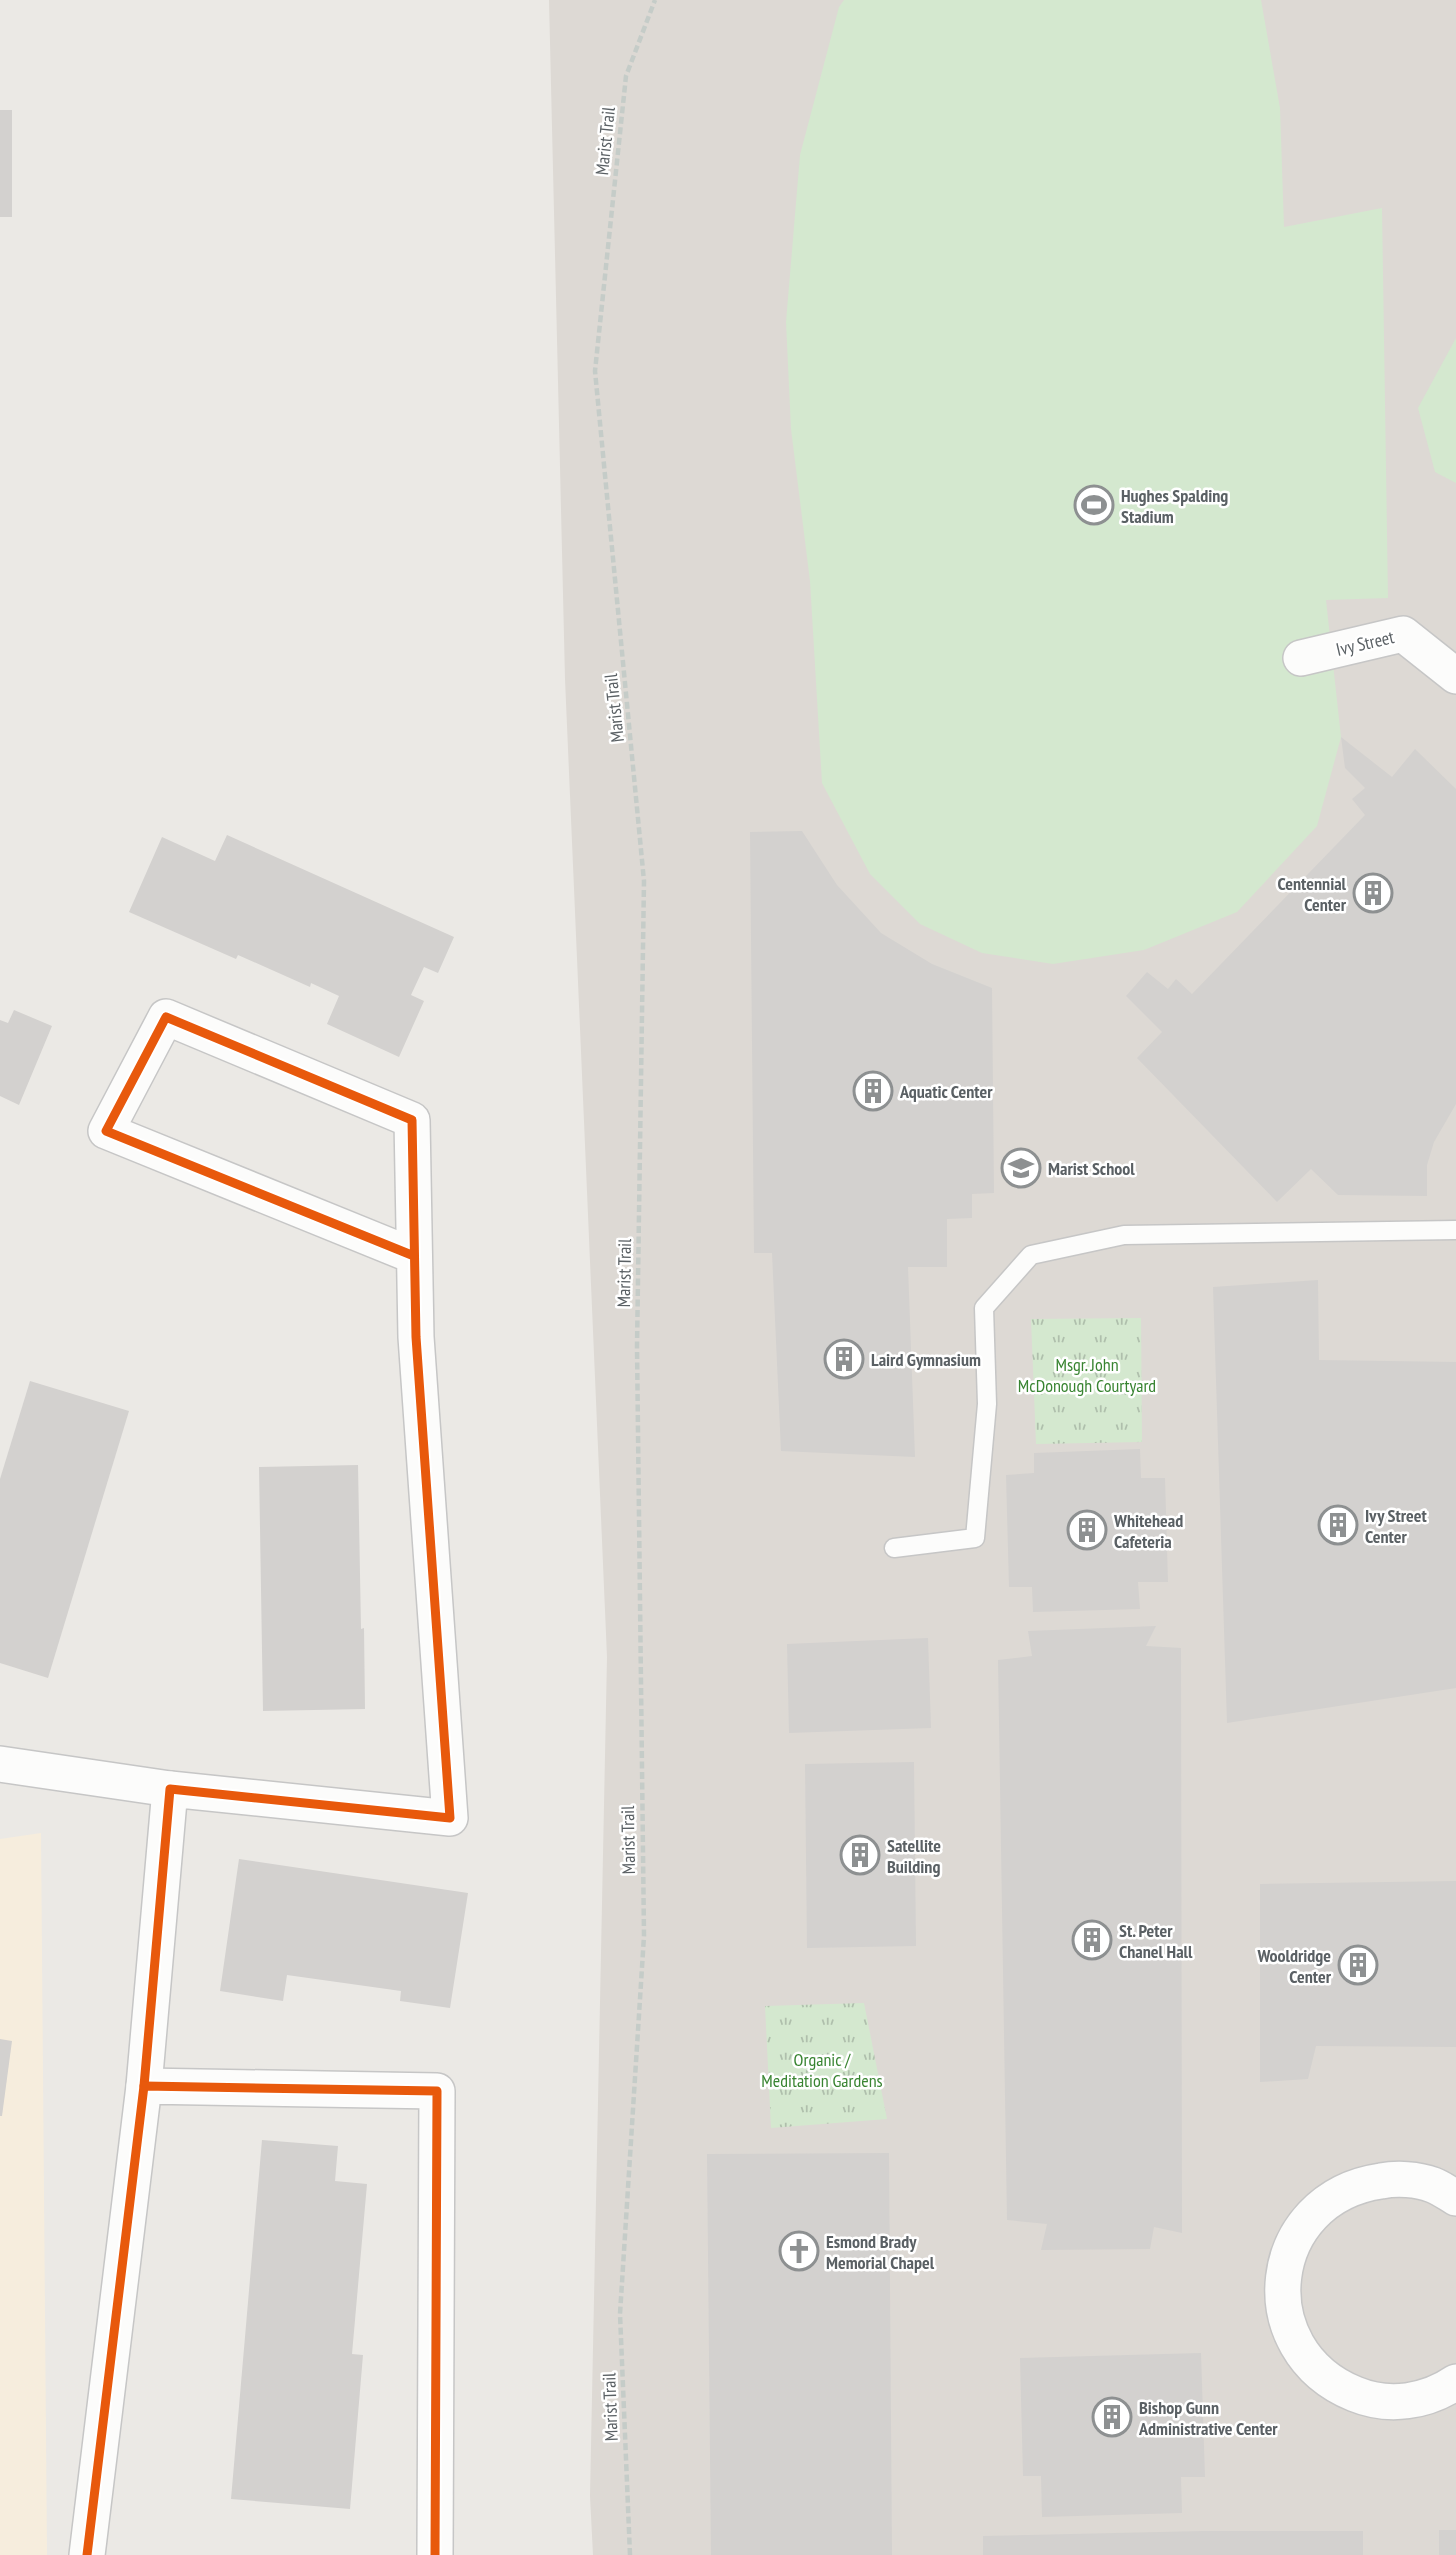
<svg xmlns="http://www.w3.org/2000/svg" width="1456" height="2555" viewBox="0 0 1456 2555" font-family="'PT Sans Narrow',sans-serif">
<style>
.commercial{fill:#f6eddd}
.education{fill:#ddd9d4}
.park{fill:url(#park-tufts)}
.pitch{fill:#d4e8cf}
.building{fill:#d3d1cf}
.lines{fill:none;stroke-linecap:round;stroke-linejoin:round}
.lane-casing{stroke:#c6c6c6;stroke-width:21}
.street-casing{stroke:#c6c6c6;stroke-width:38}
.path{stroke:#c5ccc8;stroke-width:4.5;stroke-dasharray:7 3.5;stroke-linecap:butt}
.lane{stroke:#fcfcfb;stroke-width:18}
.street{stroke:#fcfcfb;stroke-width:35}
.cycleway-casing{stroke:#fff;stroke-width:13}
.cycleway{stroke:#e8590c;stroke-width:9}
.labels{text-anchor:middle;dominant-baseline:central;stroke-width:5;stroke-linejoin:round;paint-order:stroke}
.street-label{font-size:18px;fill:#5a6064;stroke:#fff}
.poi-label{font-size:18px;font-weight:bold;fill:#5a6064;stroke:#fff;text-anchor:start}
.park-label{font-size:18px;fill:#388431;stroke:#fff}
</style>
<defs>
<pattern id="park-tufts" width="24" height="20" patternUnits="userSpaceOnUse" patternTransform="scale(1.75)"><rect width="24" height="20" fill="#d4e8cf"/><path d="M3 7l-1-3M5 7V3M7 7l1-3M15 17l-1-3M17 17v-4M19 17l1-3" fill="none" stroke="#afbfac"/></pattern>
</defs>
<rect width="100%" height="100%" fill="#ebe9e5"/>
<path class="commercial" d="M41,1833L47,2555H0V1839Z"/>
<path class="education" d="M549,0H1456V2555H593L590,2496L607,1657L565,679Z"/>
<g class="park">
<path d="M1141,1318L1142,1442L1036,1444L1031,1319Z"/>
<path d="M864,2003L887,2119L771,2128L765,2006Z"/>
</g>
<g class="pitch">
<path d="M844,0H1261L1280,108L1284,227L1382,208L1388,598L1326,600L1341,737L1317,826L1237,912L1144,950L1053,964L982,953L920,924L870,874L822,783L810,581L791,429L786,322L800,155L839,7Z"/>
<path d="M1456,338V483L1435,472L1418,408Z"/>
</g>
<g class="building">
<rect x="0" y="110" width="12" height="107"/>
<path d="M1341,737L1392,777L1415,749L1456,789V1104L1434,1142L1427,1165V1196L1338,1195L1311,1169L1277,1202L1137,1058L1162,1032L1126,996L1147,972L1168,989L1176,979L1192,994L1365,815L1352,799L1365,788L1345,768Z"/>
<path d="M802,831L837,885L881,933L932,964L992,988L994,1193L972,1194V1218L947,1219V1267H908L915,1457L781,1451L772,1253H754L750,832Z"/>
<path d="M227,835L454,937L438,973L424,967L411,995L424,1001L399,1057L327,1024L339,996L311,983L310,987L238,955L236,959L129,912L162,837L215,861Z"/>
<path d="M14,1010L52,1026L19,1105L0,1096V1020L8,1023Z"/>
<path d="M1318,1280L1319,1360L1456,1362V1688L1227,1723L1213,1287Z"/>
<path d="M30,1381L129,1411L48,1678L0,1663V1479Z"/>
<path d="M1140,1449L1141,1478H1165L1168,1582H1138L1140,1609L1033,1612L1032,1587H1009L1006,1475L1034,1473V1453Z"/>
<path d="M358,1465L361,1629L364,1628L365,1709L263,1711L259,1467Z"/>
<path d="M1156,1626L1146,1646L1181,1648L1182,2233L1154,2227L1150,2249L1041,2250L1047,2224L1007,2220L998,1660L1032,1656L1028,1631Z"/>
<path d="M928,1638L931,1728L789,1733L787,1644Z"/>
<path d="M914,1762L916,1946L807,1948L805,1764Z"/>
<path d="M239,1859L468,1893L450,2008L400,2001L401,1991L287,1975L283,2001L220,1991Z"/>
<path d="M1456,1881V2047L1316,2046L1308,2079L1260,2082V1884Z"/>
<path d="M0,2039L12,2041L2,2116H0Z"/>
<path d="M262,2140L338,2146L335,2181L367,2184L352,2354L363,2355L350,2509L231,2499Z"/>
<path d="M889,2153L892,2555H711L707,2154Z"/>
<path d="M1201,2353L1205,2477H1181L1182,2513L1042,2517L1041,2476H1023L1020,2358Z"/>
<rect x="1439" y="2530" width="17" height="25"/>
<path d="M1204,2531H1363V2555H983V2536Z"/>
</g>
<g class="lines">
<defs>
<path id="lane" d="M894,1548L975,1538L987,1404L984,1308L1031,1255L1124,1235L1456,1230"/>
<g id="street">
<path d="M1301,658L1403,634L1456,676"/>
<path d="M0,1764L170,1789"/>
<path d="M144,2086L170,1789L450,1818L416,1337L412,1120L166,1017L106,1131L414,1256"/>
<path d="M1456,2198C1449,2194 1441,2188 1433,2185C1417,2179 1397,2178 1381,2181C1264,2198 1247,2350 1355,2394C1389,2408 1427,2402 1456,2382"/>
<path d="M87,2555L144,2086L437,2091L435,2555"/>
</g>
</defs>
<use href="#lane" class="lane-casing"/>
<use href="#street" class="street-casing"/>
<path class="path" d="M630,2555L620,2314L644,1936L637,1347L644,881L595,371L626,76L655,0"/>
<use href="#lane" class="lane"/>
<use href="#street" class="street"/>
<defs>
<g id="cycleway">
<path d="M144,2086L170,1789L450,1818L416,1337L412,1120L166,1017L106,1131L414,1256"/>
<path d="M87,2555L144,2086L437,2091L435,2555"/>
</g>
</defs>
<use href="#cycleway" class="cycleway-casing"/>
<use href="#cycleway" class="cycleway"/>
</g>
<defs>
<symbol id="stadium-ring" viewBox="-11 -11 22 22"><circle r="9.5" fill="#fff" stroke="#8d9091" stroke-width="1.5"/><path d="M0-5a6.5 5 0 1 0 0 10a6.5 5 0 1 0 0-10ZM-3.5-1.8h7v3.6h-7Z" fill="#8d9091"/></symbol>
<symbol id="building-ring" viewBox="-11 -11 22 22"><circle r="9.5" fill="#fff" stroke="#8d9091" stroke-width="1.5"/><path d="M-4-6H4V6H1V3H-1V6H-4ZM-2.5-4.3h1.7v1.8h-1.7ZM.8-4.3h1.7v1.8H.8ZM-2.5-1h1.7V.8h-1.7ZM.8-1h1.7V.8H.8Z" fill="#8d9091"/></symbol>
<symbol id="school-ring" viewBox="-11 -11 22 22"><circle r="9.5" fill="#fff" stroke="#8d9091" stroke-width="1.5"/><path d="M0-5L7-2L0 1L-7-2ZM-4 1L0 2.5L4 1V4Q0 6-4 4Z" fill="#8d9091"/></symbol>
<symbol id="church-ring" viewBox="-11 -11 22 22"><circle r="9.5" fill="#fff" stroke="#8d9091" stroke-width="1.5"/><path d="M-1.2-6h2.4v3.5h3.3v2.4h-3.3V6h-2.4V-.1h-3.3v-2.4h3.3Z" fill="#8d9091"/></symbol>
</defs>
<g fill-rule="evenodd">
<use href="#stadium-ring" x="1072" y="483" width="44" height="44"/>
<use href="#building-ring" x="1351" y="871" width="44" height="44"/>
<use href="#building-ring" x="851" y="1069" width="44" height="44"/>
<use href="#school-ring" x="999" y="1146" width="44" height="44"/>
<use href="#building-ring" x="822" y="1337" width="44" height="44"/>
<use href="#building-ring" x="1316" y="1503" width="44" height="44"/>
<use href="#building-ring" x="1065" y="1508" width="44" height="44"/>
<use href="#building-ring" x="838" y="1833" width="44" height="44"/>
<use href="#building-ring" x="1070" y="1918" width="44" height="44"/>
<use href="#building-ring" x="1336" y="1943" width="44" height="44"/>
<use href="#church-ring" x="777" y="2229" width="44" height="44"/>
<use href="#building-ring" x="1090" y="2395" width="44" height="44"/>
</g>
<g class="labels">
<g class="street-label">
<text transform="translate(605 141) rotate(-84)">Marist Trail</text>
<text transform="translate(1365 643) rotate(-13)">Ivy Street</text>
<text transform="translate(614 708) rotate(-96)">Marist Trail</text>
<text transform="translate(624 1273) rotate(-89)">Marist Trail</text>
<text transform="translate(628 1840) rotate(-91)">Marist Trail</text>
<text transform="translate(610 2407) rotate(-92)">Marist Trail</text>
</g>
<g class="poi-label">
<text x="1121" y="495">Hughes Spalding<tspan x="1121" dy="21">Stadium</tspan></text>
<text x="1346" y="883" text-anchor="end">Centennial<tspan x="1346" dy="21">Center</tspan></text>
<text x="900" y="1091">Aquatic Center</text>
<text x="1048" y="1168">Marist School</text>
<text x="871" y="1359">Laird Gymnasium</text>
<text x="1365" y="1515">Ivy Street<tspan x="1365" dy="21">Center</tspan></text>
<text x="1114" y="1520">Whitehead<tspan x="1114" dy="21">Cafeteria</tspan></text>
<text x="887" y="1845">Satellite<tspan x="887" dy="21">Building</tspan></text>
<text x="1119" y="1930">St. Peter<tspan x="1119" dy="21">Chanel Hall</tspan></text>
<text x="1331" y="1955" text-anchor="end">Wooldridge<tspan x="1331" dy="21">Center</tspan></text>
<text x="826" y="2241">Esmond Brady<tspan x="826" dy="21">Memorial Chapel</tspan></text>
<text x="1139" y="2407">Bishop Gunn<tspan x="1139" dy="21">Administrative Center</tspan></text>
</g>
<g class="park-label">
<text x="1087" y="1364">Msgr. John<tspan x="1087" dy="21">McDonough Courtyard</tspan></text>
<text x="822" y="2059">Organic /<tspan x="822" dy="21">Meditation Gardens</tspan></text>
</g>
</g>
</svg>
